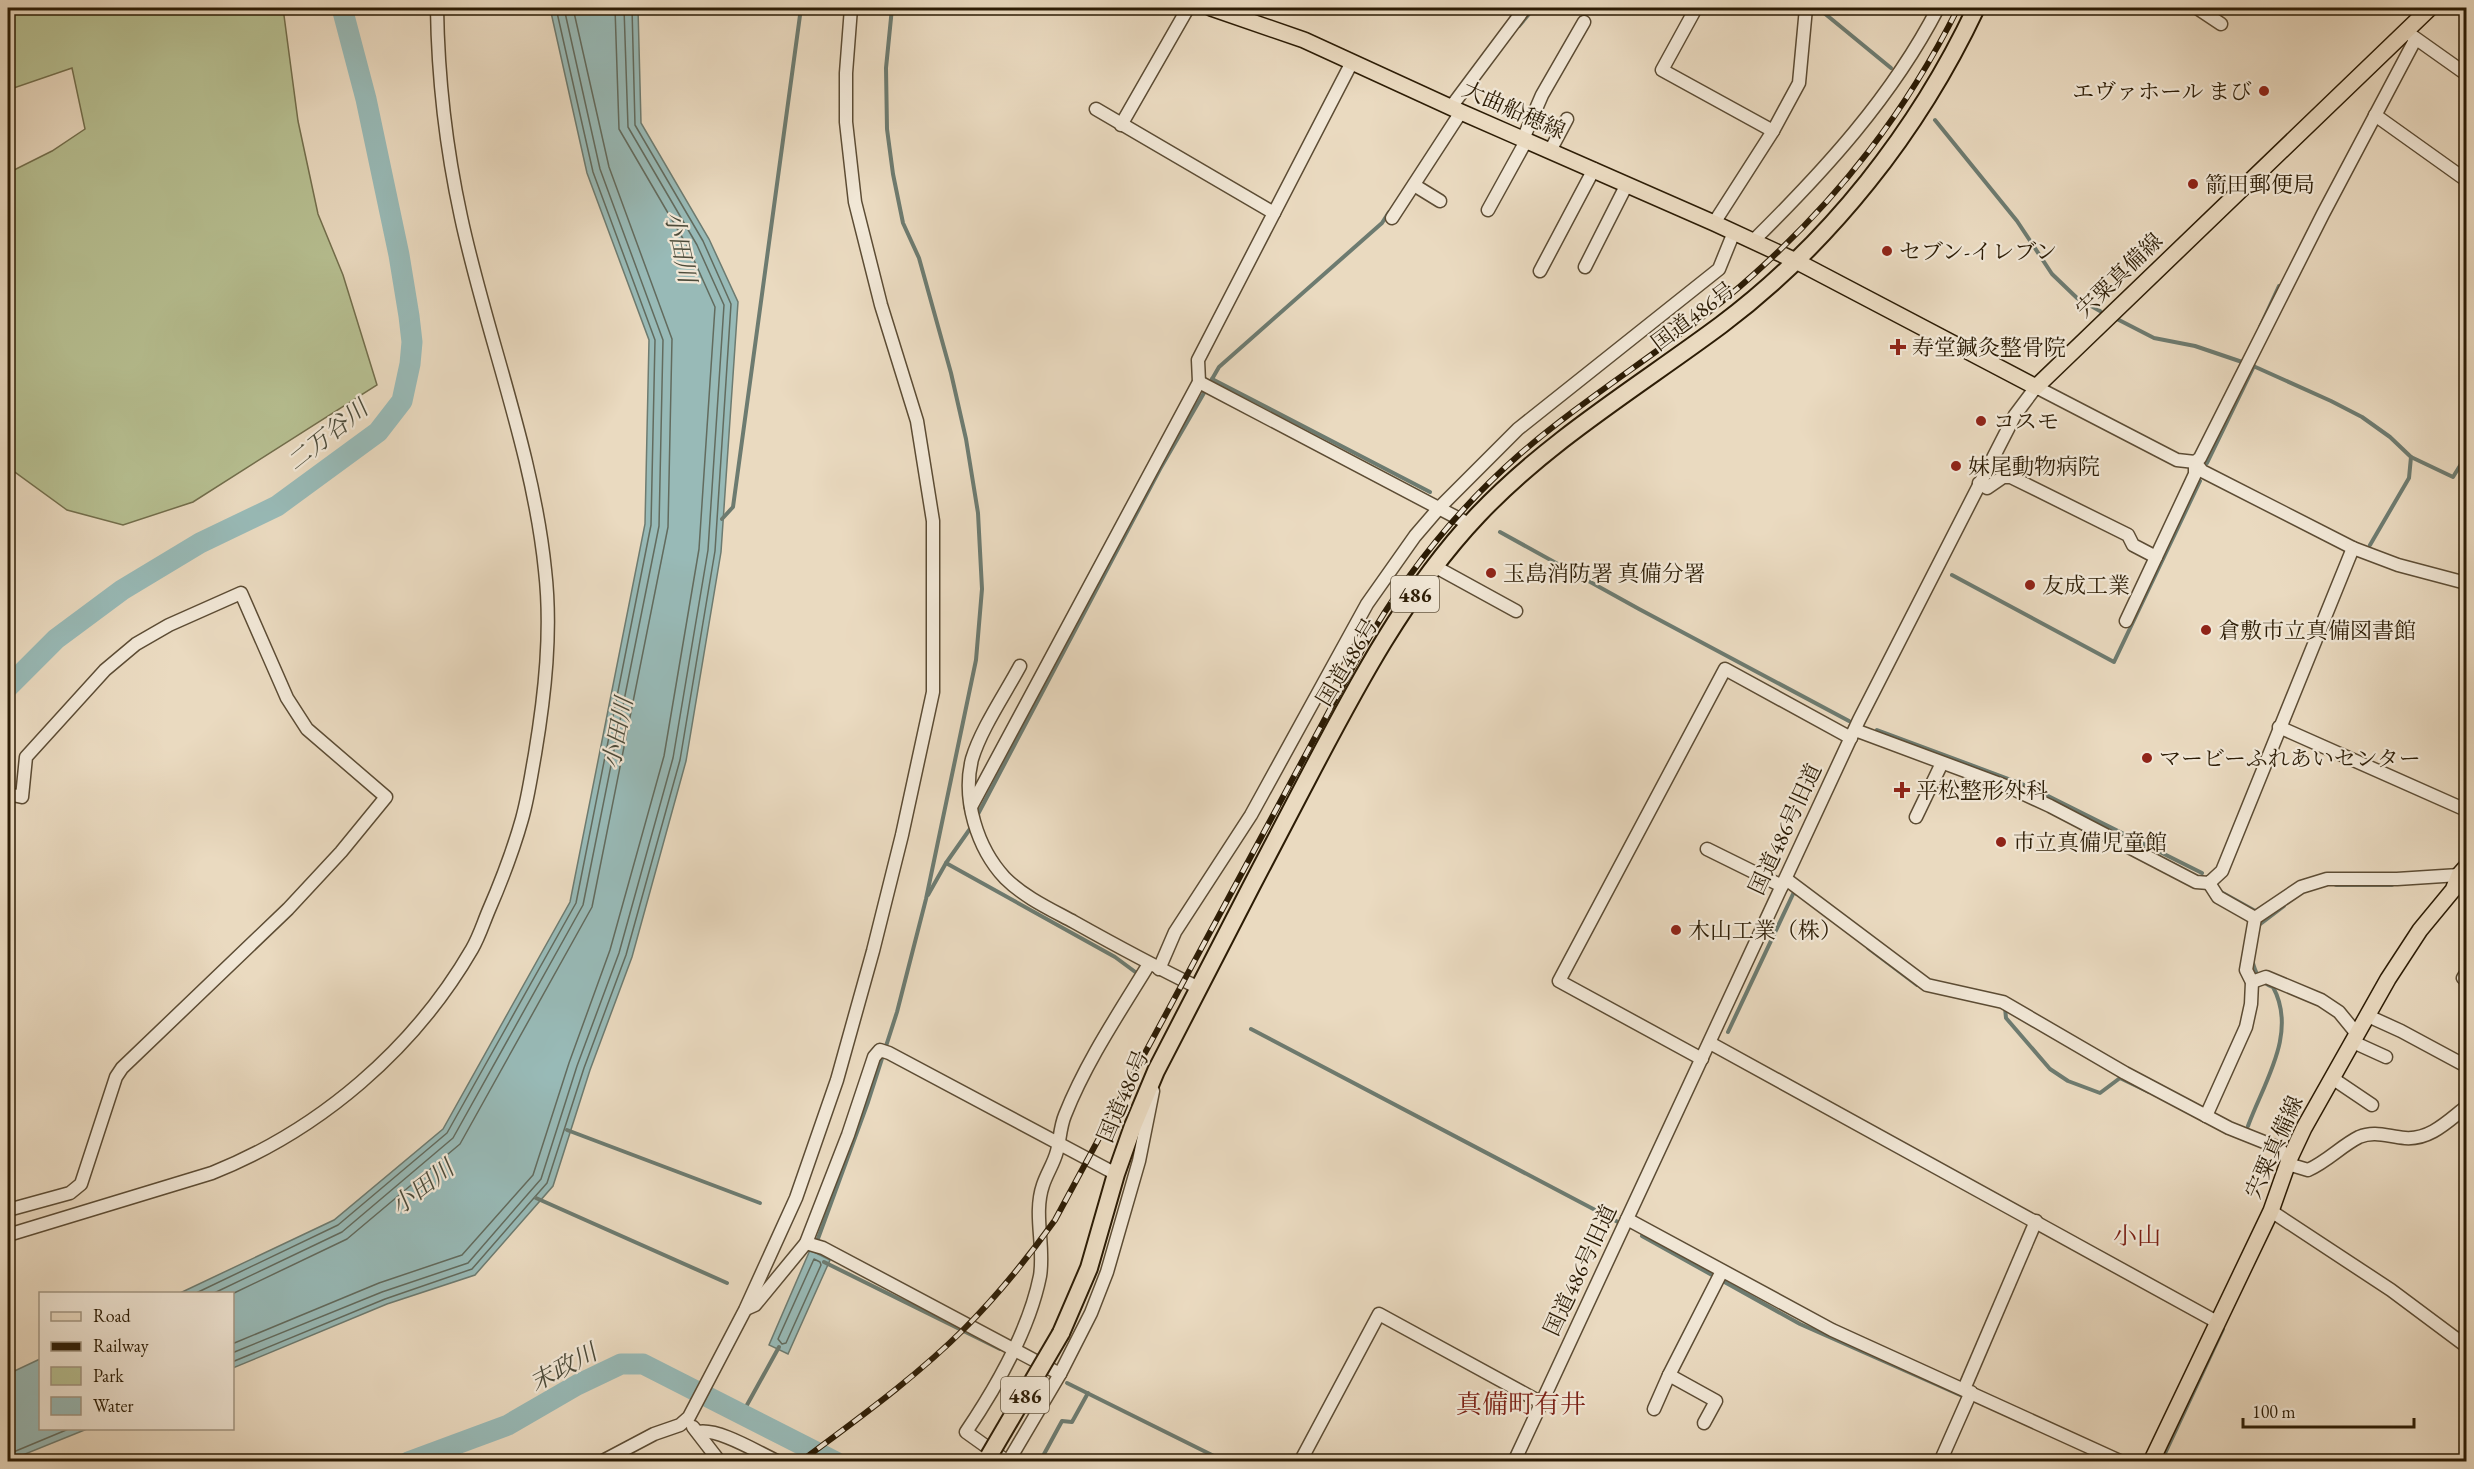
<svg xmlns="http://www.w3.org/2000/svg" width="2474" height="1469" viewBox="0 0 2474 1469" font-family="'EB Garamond','Noto Serif JP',serif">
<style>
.green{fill:#b7c092;stroke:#726e4c;stroke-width:1.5}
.water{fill:#98bab7;stroke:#6d7b70;stroke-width:1.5}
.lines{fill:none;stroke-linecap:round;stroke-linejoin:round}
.shore{stroke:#626b5e;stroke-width:1.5}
.stream{stroke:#6d7b70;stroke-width:4}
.river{stroke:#98bab7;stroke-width:21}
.minor-casing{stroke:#5c4c34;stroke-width:15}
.major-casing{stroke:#2c1c05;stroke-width:18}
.highway-casing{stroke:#2c1c05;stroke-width:20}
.minor{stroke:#f1e7d6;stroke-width:12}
.major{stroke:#eadac0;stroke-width:15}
.highway{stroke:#eadac0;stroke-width:16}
.rail-casing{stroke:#2c1c05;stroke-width:6}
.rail{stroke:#f1e7d6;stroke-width:4;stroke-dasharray:11;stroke-linecap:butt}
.highway-bridge-casing{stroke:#2c1c05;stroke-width:20;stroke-linecap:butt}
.highway-bridge{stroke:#eadac0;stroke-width:16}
.poi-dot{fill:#8f2418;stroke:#f1e7d6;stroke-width:2}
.labels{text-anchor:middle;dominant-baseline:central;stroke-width:4.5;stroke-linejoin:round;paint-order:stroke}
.shield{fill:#f1e7d6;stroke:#675944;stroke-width:1.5}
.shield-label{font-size:21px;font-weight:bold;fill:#2c1c05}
.poi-label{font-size:22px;fill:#2c1c05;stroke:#f1e7d6;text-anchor:start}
.street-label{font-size:22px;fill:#2c1c05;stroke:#f1e7d6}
.water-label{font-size:24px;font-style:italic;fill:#4c4b3a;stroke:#f1e7d6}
.neighbourhood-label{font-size:24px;fill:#7a1f14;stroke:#f1e7d6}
.quarter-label{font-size:26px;fill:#7a1f14;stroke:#f1e7d6}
</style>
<rect width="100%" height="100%" fill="#eadac0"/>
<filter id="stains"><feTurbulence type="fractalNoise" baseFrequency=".00333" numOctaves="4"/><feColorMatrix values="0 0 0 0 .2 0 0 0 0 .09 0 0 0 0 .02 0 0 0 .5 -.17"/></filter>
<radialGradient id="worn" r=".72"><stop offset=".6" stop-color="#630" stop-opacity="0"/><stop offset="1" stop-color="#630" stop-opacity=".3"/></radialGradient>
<path class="green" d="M8,8H283L298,121L318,214L343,275L377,385L193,502L123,525L67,510L8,467V173L52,151L85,129L72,68L8,90Z"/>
<g class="water">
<path d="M550,8H638L641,123L709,239L738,302L721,552L686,761L632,957L590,1070L553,1186L475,1275L387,1304L233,1368L232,1294L180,1293L334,1220L443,1129L570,902L645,524L649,340L587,173Z"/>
<path d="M810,1250L830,1260L788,1354L769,1345Z"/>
<path d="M40,1359V1428L87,1429L8,1461V1374Z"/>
</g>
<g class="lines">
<g class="shore">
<path d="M814,1259L820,1262L821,1265L786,1343L782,1344L778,1339Z"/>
<path d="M194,1294L338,1225L447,1133L576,903L651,525L655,340L593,172L556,8"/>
<path d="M212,1294L342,1232L453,1138L583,905L659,526L663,340L600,169L564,8"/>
<path d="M232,1294L347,1239L460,1144L592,907L668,527L672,339L609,167L573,8"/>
<path d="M232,1344L379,1283L462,1255L533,1175L569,1063L610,950L664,756L699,549L715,307L689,249L619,129L615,8"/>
<path d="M232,1353L382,1292L468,1263L541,1179L577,1066L619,953L673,758L708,550L724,305L697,245L628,127L624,8"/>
<path d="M232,1362L385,1299L472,1269L547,1183L584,1068L626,955L680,760L715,551L731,304L703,241L635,125L632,8"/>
<path d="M8,1457L11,1453L71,1428"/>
</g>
<g class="stream">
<path d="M1818,8L1891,68"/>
<path d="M1519,26L1534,8"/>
<path d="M1935,120L2017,221L2052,274L2077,298L2100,311"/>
<path d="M2117,319L2154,338L2195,346L2251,365L2331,401L2362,417L2390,437L2411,457L2409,478L2370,545"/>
<path d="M2260,327L2279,286"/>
<path d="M1212,379L1430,492"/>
<path d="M2411,457L2453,477L2466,456"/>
<path d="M2207,463L2254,366"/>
<path d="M722,519L733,507L801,8"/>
<path d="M1500,532L1639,609L1849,721"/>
<path d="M1952,575L2114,662L2200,481"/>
<path d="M1877,730L2030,787L2202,873"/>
<path d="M977,816L1160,469L1219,367L1382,223L1389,212"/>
<path d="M946,863L1115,957L1138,974"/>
<path d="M2336,885H2392"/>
<path d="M2221,892L2257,912"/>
<path d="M928,895L946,863L972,826"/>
<path d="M2258,928L2259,925L2284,906"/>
<path d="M1868,948L1917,985"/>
<path d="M2002,1007L2005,1008L2006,1018L2050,1069L2068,1081L2100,1093L2120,1078L2149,1092"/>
<path d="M1251,1029L1618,1222"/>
<path d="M1728,1032L1794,892L1797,894"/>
<path d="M2248,1126C2264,1082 2298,1033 2273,987C2259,982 2255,973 2252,959"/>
<path d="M567,1130L760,1203"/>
<path d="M536,1198L727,1283"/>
<path d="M1642,1236L1800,1324L1967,1398"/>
<path d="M816,1244L868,1102L897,1012L926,899L976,660L982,589L978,513L966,439L951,373L919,258L903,223L893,174L887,129L886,68L892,8"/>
<path d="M824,1262L1000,1349"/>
<path d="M1067,1383L1226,1462"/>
<path d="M742,1414L779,1347"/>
<path d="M1054,1462L1043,1456L1062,1421L1072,1422L1088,1393"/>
<path d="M2161,1462L2223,1329"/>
</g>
<g class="river">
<path d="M8,687L56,639L122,590L200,543L277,506L378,432L402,401L410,364L412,342L409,316L399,255L366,99L342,8"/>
<path d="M408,1462L508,1425L577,1385L621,1364H643L836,1462"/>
</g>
<defs>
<g id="minor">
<path d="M1696,8L1662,70L1773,131"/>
<path d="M2197,8L2221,24"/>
<path d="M2411,35L2466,74"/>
<path d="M1451,107L1525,8"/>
<path d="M1096,109L1274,213"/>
<path d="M2375,115L2466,180"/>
<path d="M1121,125L1188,8"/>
<path d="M1523,139L1542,95L1584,22"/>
<path d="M1550,151L1567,119"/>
<path d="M1414,185L1440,201"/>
<path d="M1488,210L1526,141"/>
<path d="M1392,218L1461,112"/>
<path d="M1714,223L1773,131L1799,83L1806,8"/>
<path d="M1753,241C1824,171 1892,97 1938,8"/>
<path d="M1585,267L1627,184"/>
<path d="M1540,271L1594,169"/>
<path d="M1199,382L1469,524"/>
<path d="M2195,462L2202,471L2353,548L2398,565L2466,583"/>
<path d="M1979,483L1987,488L2003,477H2011L2128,535L2133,545L2156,557"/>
<path d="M1434,566L1516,611"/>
<path d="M2126,621L2195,474V462"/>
<path d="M1020,666C1005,694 981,729 972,759C962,799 977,848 1005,878C1024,897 1050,909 1074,922C1115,945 1156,967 1199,988"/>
<path d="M2279,727L2466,810"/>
<path d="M1855,730L2011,788L2050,806L2196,882L2209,883L2222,871L2353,548"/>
<path d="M8,794L22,797L26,757L105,670L136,644L169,625L241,593L287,698L307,729L386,797L341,852L288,909L122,1068L116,1077L81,1184L70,1193L8,1210"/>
<path d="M971,807L1199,382L1198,360L1352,62"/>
<path d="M1916,817L1942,763"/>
<path d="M1707,849L1782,886"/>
<path d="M1786,879L1927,985L2003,1002L2125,1073L2229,1128L2279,1148L2289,1160"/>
<path d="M2209,883L2218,897L2255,918"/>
<path d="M1159,969L1175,932L1251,815L1367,604L1415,536L1439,508L1518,429L1719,269L1734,232"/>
<path d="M2463,978L2466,973"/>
<path d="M2252,982L2266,977L2321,1000L2339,1012L2357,1034"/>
<path d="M2368,1016L2401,1031L2466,1066"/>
<path d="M2353,1042L2386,1057"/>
<path d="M1710,1043L2217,1322"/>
<path d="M1702,1059L1559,981L1725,669L1851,738"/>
<path d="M2332,1078L2372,1105"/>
<path d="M2206,1116L2246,1027L2251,1004L2252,982L2246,970L2255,918L2301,887L2327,879H2397L2459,875L2466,889"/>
<path d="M2288,1164L2308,1170C2328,1161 2341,1146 2359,1137C2375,1130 2389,1137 2405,1138C2430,1140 2448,1121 2466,1107"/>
<path d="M2271,1211L2391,1290L2466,1346"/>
<path d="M1627,1219L1832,1330L2122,1462"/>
<path d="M8,1235L212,1173C320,1130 414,1049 472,949C479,937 483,924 488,912C501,882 513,851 522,819C528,798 531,776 535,754C545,694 552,631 545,570C533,451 486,334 461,217C446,148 438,78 437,8"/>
<path d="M806,1243L823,1248L1060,1374"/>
<path d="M746,1309L755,1305L806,1243L848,1135L874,1057L880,1050L889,1053L1116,1174"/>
<path d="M1669,1375L1722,1271"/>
<path d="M1964,1389L2036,1221"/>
<path d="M1654,1409L1669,1375L1716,1401L1704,1423"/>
<path d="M693,1427L720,1462"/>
<path d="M698,1432C719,1428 757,1452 777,1461"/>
<path d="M601,1462L654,1434L680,1425L689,1417L745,1310L796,1198L837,1080L873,951L902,835L933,692V521L917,421L881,305L855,202L846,122V73L851,8"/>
<path d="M1008,1462L966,1432C997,1386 1029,1331 1040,1276C1045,1246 1033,1214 1043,1185C1047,1173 1054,1163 1057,1151C1060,1140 1060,1127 1065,1115C1086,1062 1119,1013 1149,964"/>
<path d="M1008,1462L1060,1374L1091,1313L1107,1272L1139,1161L1153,1091"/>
<path d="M1300,1462L1379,1314L1542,1403"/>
<path d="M1514,1462L1859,720L2015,415L2036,387L2177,460L2195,462L2200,458L2323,214L2415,40"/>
<path d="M1940,1462L1971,1392"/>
</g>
<g id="major">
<path d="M1211,8L1304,40L1461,112L1714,223L1796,261L2036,387L2430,8"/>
<path d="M2151,1462L2271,1211L2289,1160L2304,1128L2388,979L2420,930L2453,890L2459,875L2466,867"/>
</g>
<path id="highway" d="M1061,1333L1089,1268L1116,1174L1133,1126L1156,1071C1203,980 1250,888 1298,797C1349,700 1402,595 1478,515C1549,440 1639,386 1721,325C1830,243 1918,131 1976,8"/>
</defs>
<use href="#minor" class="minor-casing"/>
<use href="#major" class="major-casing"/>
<use href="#highway" class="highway-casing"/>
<use href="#minor" class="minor"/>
<use href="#major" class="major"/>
<use href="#highway" class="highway"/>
<defs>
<path id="rail" d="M800,1462C856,1420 915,1378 964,1329C998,1295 1027,1259 1055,1220L1362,650C1404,576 1455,511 1520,454C1594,390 1680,341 1753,275C1840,197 1906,112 1958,8"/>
</defs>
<use href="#rail" class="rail-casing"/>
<use href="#rail" class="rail"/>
<defs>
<path id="highway-bridge" d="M989,1456L1061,1333"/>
</defs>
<use href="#highway-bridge" class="highway-bridge-casing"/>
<use href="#highway-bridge" class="highway-bridge"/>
</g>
<g class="poi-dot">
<circle cx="2264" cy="91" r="6"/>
<circle cx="2193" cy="184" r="6"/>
<circle cx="1887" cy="251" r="6"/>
<path d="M1895 338h6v6h6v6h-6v6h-6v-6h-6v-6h6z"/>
<circle cx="1981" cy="421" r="6"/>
<circle cx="1956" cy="466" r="6"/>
<circle cx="1491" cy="573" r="6"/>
<circle cx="2030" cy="585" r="6"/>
<circle cx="2206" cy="630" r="6"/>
<circle cx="2147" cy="758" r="6"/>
<path d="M1899 781h6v6h6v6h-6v6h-6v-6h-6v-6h6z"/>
<circle cx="2001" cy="842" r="6"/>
<circle cx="1676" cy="930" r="6"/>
</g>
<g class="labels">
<g class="shield">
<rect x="1391" y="576" width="48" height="36" rx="4.5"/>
<rect x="1001" y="1377" width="48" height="36" rx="4.5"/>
</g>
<g class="shield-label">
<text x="1415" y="594">486</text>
<text x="1025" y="1395">486</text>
</g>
<g class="poi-label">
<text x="2252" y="91" text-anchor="end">エヴァホール まび</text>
<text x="2205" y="184">箭田郵便局</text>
<text x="1899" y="251">セブン-イレブン</text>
<text x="1912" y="347">寿堂鍼灸整骨院</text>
<text x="1993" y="421">コスモ</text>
<text x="1968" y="466">妹尾動物病院</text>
<text x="1503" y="573">玉島消防署 真備分署</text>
<text x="2042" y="585">友成工業</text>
<text x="2218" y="630">倉敷市立真備図書館</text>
<text x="2159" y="758">マービーふれあいセンター</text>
<text x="1916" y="790">平松整形外科</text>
<text x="2013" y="842">市立真備児童館</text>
<text x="1688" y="930">木山工業（株）</text>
</g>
<g class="street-label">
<text transform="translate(1514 110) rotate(24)">大曲船穂線</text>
<text transform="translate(2119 275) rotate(-44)">宍粟真備線</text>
<text transform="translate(1693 316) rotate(-37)">国道486号</text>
<text transform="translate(1347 662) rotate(-59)">国道486号</text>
<text transform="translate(1785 829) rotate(-65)">国道486号旧道</text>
<text transform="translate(1123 1096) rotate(-67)">国道486号</text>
<text transform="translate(2274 1147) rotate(-66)">宍粟真備線</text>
<text transform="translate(1580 1270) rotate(-65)">国道486号旧道</text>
</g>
<g class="water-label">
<text transform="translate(681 247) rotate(78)">小田川</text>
<text transform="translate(327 435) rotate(-39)">二万谷川</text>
<text transform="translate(617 733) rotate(-79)">小田川</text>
<text transform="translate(422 1187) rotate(-38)">小田川</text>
<text transform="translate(563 1367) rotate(-28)">末政川</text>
</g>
<g class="neighbourhood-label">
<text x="2137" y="1235">小山</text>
</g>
<g class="quarter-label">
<text x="1521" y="1404">真備町有井</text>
</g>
</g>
<rect width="2474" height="1469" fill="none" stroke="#eadac0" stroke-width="30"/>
<rect x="9" y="9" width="2456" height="1451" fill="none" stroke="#2c1c05" stroke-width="3"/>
<rect x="15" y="15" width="2444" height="1439" fill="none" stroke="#2c1c05" stroke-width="1.5"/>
<rect x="39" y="1292" width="195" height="138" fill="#f1e7d6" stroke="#a29682" stroke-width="1.5"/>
<rect x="51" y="1312" width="30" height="9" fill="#eadac0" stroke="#a29682" stroke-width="1.5"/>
<text x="93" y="1322" font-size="18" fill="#2c1c05">Road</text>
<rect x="51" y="1342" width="30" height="9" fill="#2c1c05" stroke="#a29682" stroke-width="1.5"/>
<text x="93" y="1352" font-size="18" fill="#2c1c05">Railway</text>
<rect x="51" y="1367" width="30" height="18" fill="#b7c092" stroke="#a29682" stroke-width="1.5"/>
<text x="93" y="1382" font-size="18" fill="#2c1c05">Park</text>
<rect x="51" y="1397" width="30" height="18" fill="#98bab7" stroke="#a29682" stroke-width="1.5"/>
<text x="93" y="1412" font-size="18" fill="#2c1c05">Water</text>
<path d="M2243 1418v9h171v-9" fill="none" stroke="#2c1c05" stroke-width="3"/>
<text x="2252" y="1418" font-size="18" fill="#2c1c05" stroke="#f1e7d6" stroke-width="4.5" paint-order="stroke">100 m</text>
<rect width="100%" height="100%" filter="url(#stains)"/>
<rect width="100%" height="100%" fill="url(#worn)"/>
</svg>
